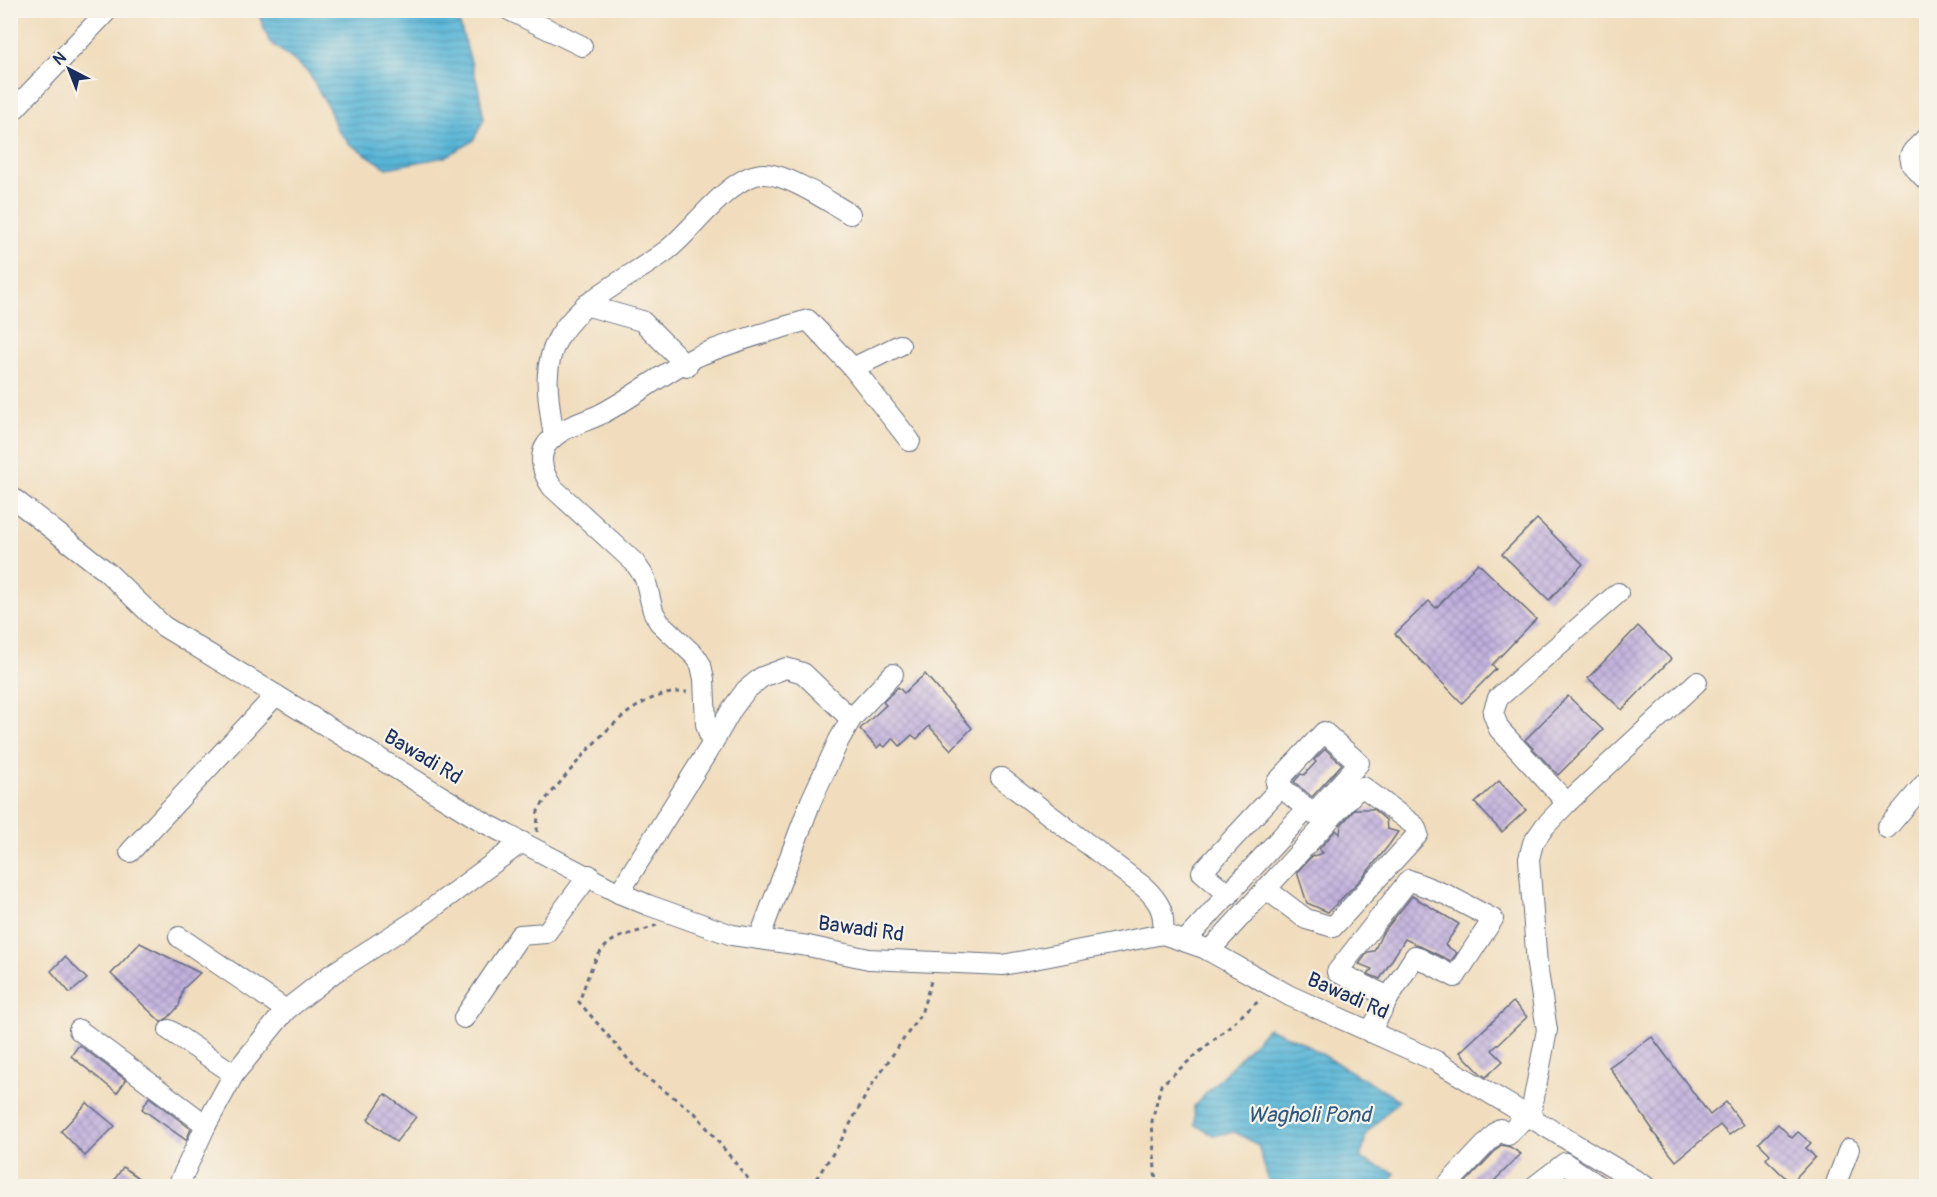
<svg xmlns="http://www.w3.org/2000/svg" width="1937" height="1197" viewBox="0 0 1937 1197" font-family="Pangolin,sans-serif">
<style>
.water{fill:url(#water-rules);stroke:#3a729a;stroke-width:1.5}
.building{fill:url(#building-cross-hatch)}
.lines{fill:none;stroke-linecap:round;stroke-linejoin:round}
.minor-casing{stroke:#666c7f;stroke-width:22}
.path{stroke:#666c7f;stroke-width:3;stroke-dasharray:4.5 4.5;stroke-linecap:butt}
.minor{stroke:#fff;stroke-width:20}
.labels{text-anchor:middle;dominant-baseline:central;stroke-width:4.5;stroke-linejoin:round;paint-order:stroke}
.street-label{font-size:21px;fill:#1b2f5e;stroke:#f7f3e8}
.water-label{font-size:22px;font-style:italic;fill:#2e5882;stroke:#f7f3e8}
</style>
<defs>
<pattern id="water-rules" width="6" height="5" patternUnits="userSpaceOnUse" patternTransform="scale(1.5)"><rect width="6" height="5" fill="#59b6d7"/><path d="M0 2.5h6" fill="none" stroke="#4994b2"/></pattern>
<pattern id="building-cross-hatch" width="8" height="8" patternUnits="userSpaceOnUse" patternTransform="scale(1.5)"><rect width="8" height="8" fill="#bfaedd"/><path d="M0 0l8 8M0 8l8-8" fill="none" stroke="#9a8eb6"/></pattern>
</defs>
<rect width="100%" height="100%" fill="#f7f3e8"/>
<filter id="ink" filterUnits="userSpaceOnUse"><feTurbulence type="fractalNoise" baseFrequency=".0167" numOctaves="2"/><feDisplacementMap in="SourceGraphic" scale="12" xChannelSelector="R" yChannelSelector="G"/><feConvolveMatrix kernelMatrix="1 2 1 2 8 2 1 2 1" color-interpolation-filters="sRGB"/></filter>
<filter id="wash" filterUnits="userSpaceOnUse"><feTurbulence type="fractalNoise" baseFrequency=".008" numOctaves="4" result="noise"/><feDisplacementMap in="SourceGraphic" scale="24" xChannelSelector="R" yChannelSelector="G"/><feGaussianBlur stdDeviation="1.35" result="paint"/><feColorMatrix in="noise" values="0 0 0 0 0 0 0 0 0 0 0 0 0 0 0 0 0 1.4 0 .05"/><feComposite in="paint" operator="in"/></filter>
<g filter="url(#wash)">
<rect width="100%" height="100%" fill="#f1ddbd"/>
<g class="water">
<path d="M259,11H456L478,86L484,119L473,141L445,157L387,168L350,144L337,130L329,109L308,72L269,41L259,15Z"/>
<path d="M1268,1028L1300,1041L1399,1100L1366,1134L1361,1159L1395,1173L1390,1186H1270L1258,1145L1235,1132L1213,1135L1195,1125L1194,1106Z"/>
</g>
<g id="blocks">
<g class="building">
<path d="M1537,519L1583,564L1549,600L1502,554Z"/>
<path d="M1478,563L1536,619L1492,665L1496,669L1462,703L1395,634L1429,601L1436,608Z"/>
<path d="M1638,626L1671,659L1622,710L1588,678Z"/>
<path d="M925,674L972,728L951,750L929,726L917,739L912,735L900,746L893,738L885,747L881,744L877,748L860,729L886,705L883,702L898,687L904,693Z"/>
<path d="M1568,696L1603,730L1558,775L1525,740Z"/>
<path d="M1325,749L1342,764L1312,797L1294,782L1301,774L1304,775L1316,762L1314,760Z"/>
<path d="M1499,781L1526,810L1502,832L1475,803Z"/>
<path d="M1355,809H1373L1386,820L1387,829L1398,832L1389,845L1363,877L1328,912L1307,903L1297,872L1311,857L1323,853L1319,849L1336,830L1340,834L1341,825Z"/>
<path d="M1412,896L1459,924L1445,945L1457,953L1451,961L1405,939L1380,979L1368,974L1372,969L1359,964L1368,952L1374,951L1382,934Z"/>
<path d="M140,943L200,973L183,989L179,1006L168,1018L161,1022L111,974Z"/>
<path d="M65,957L87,979L70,993L51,971Z"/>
<path d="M1513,1002L1527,1017L1492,1050L1503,1061L1486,1077L1480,1073L1460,1052Z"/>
<path d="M1652,1037L1710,1115L1726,1102L1743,1125L1729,1135L1720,1125L1676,1161L1652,1131L1653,1130L1609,1067Z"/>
<path d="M79,1045L126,1080L117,1093L71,1056Z"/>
<path d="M385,1094L416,1117L396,1142L368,1119Z"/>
<path d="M149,1097L191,1129L186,1140L142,1109Z"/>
<path d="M87,1103L115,1126L85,1156L61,1131Z"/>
<path d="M1778,1124L1792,1138L1798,1132L1811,1143L1806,1148L1815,1157L1791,1183L1766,1159L1770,1154L1759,1143Z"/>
<path d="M1501,1145L1510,1147L1521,1154L1489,1186H1462Z"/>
<path d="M123,1167L150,1186H110Z"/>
</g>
</g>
</g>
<g filter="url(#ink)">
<use href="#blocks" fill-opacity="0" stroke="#666c7f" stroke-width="1.5"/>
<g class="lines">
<defs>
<g id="minor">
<path d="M509,10L582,46"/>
<path d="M10,114L108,10"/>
<path d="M1926,138L1913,151L1910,156L1912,165L1926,180"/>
<path d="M585,305L642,321L687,366"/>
<path d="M853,368L910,441"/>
<path d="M554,437C549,402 540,367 560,335C585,296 630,278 666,251C692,232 730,174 764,174C788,174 829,202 850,214"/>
<path d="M10,496L107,572L163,626L485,823L619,893L648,905L732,935L808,946L869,959L1003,965L1163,934L1204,948L1290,996L1436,1061L1645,1186"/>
<path d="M712,744L706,724L704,679L701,665L696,657L659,622L653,611L645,578L635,563L552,487C544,475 537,458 547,444C559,428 582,423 599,415C633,398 663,372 698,356C733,341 771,331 808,320L853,368L900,345"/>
<path d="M1001,778L1144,887C1160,902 1165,912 1163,934"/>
<path d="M1567,803L1499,729L1493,713L1498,698L1618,593"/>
<path d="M1887,828L1926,782"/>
<path d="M130,852L276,695"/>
<path d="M619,893L712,744L732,709L746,690L762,677L786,668L803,673L851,719"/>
<path d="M1229,895L1202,872L1281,787L1276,783L1324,732L1359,763L1313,814L1281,787"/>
<path d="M179,937L286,1010"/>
<path d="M759,939L811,801L839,740L851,719L893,674"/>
<path d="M1185,941L1307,809"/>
<path d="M1209,951L1354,793L1363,787L1415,826L1418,834L1333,927L1306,919L1266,889"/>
<path d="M464,1018L520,935L546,933L589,875"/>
<path d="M79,1030L206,1125"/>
<path d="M169,1030L234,1074"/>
<path d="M1370,1032L1389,997L1415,956L1455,977L1493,919L1447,895L1409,880L1337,972L1389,997"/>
<path d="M1530,1118L1547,1030L1537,965L1529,859L1533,843L1545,826L1567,803L1697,682"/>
<path d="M178,1186L206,1125L234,1074L286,1010L332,974L415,921L522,842"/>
<path d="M1446,1186L1500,1129L1508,1135L1526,1116"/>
<path d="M1535,1186L1565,1163L1599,1186"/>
<path d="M1835,1186L1849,1149"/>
</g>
</defs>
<use href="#minor" class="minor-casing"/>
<g class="path">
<path d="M537,832L538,811L546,799C581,760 628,689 687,692"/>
<path d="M657,925C644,931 623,934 612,941C592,955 587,981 579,1002L640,1073L695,1113L754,1186"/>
<path d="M811,1186L838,1146L871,1086L921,1014L932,978"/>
<path d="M1156,1186L1152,1121L1161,1085L1261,999"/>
</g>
<use href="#minor" class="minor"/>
</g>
</g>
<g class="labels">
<g class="street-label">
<text transform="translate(423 757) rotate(31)">Bawadi Rd</text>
<text transform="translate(861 929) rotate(8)">Bawadi Rd</text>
<text transform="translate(1348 996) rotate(24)">Bawadi Rd</text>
</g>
<g class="water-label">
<text x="1309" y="1115">Wagholi Pond</text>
</g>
</g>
<rect width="1937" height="1197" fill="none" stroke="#f7f3e8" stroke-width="36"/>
<g transform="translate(69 69) rotate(318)" stroke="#f7f3e8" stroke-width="4.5" paint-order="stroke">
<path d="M0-4.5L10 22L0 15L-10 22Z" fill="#1b2f5e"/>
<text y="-9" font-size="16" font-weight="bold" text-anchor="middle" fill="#1b2f5e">N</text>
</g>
</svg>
